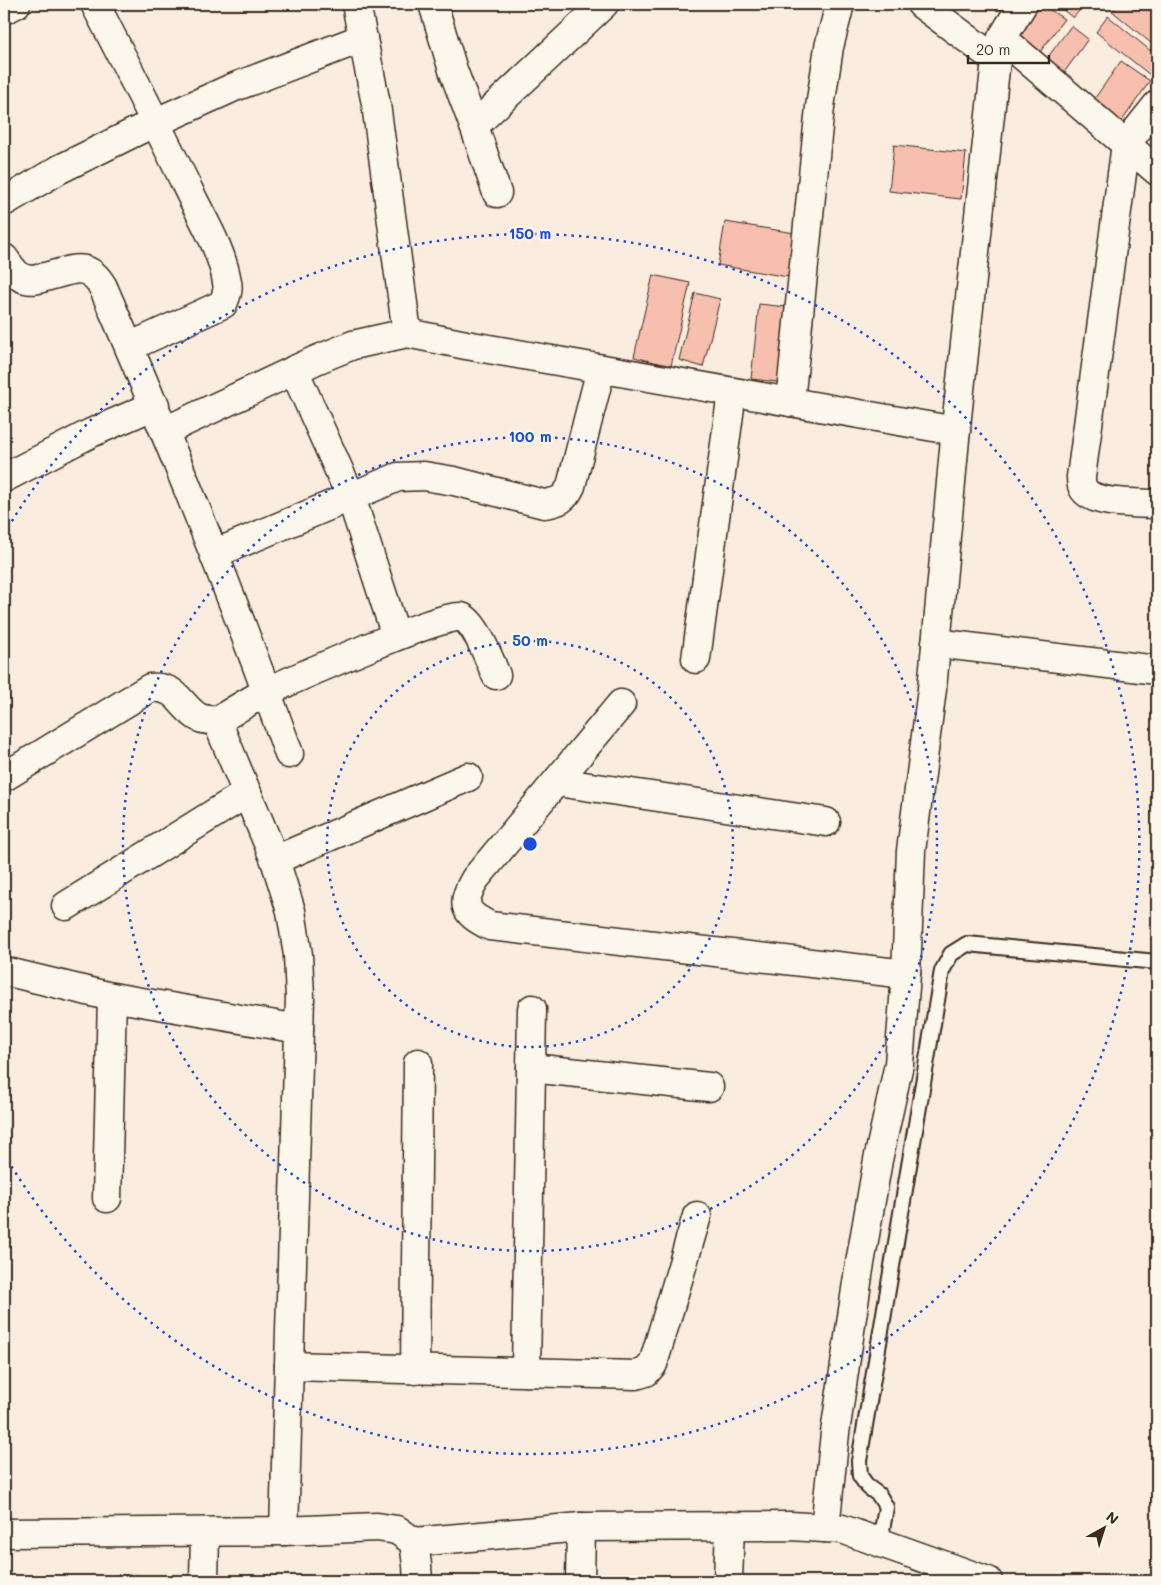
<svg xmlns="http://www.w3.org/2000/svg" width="1161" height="1585" viewBox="0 0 1161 1585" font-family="Mali,sans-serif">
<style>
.building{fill:#f7bfad;stroke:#3b2a1e}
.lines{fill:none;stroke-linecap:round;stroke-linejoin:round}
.service-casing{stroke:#3b2a1e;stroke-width:18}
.minor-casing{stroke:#3b2a1e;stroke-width:31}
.tertiary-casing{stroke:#3b2a1e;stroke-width:31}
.service{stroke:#fbf7ec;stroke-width:14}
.minor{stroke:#fbf7ec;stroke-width:28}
.tertiary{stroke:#fbf7ec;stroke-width:28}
.ring{fill:none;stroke:#1d4ed8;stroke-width:2.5;stroke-dasharray:2.5 5}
.centre{fill:#1d4ed8;stroke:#fbf7ec;stroke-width:2.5}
.ring-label{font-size:15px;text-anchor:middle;font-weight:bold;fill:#1d4ed8;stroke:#fbf7ec;stroke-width:4;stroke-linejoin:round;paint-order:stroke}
</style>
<rect width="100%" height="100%" fill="#faecdf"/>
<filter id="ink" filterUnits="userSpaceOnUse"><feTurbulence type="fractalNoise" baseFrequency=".02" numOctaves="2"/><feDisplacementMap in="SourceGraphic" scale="10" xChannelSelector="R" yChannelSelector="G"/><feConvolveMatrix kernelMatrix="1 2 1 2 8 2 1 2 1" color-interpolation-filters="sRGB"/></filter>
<g filter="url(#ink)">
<g class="building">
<path d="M1041,4L1064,19L1040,52L1018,35Z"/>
<path d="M1056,4H1085L1073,18Z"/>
<path d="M1118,4H1147L1157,12V48L1112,11Z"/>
<path d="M1108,16L1157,56V76L1155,79L1096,32Z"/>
<path d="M1071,26L1088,39L1063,74L1045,61Z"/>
<path d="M1121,61L1150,81L1119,125L1090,105Z"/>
<path d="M894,145L966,153L961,199L889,191Z"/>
<path d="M725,222L795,233L788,277L718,265Z"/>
<path d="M653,275L690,283L671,366L634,357Z"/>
<path d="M695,293L720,299L703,367L679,360Z"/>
<path d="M759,304L795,308L786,383L751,379Z"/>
<path d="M133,1575L196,1578L195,1581H133Z"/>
</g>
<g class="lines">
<defs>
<path id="service" d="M880,1542L886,1507L879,1495L868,1487L860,1476L859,1461L942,971L951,954L967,944L1157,962"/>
<g id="minor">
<path d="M95,4C127,66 159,128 189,191C203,220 222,250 227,282C229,290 226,296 223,304L129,347"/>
<path d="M356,4L376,104L407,333"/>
<path d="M433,4L453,70L474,126L497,193"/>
<path d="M921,4L996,60"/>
<path d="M4,10L16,4"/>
<path d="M1002,38L1157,171"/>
<path d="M1157,105L1126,144L1081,477C1081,480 1081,485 1083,488C1091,505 1140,503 1157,504"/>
<path d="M474,126L604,4"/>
<path d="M4,202L60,169L139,130L232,88L363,38"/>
<path d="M4,258C10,266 16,277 26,279C33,281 39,279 45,277C71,271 87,259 103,287C170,441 233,596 289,754"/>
<path d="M294,370L351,497L396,636"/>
<path d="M790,402L820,107L829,47L840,4"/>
<path d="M165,431L316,360L353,345L407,333L466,345L956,431"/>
<path d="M4,478L91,433L155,405"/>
<path d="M214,554L398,477L424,476L454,481L544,504C559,502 565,499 571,486L601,369"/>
<path d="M936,643L1157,670"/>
<path d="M696,659L732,392"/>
<path d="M621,704L475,879C460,905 464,913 490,926L906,974"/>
<path d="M217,721L275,860L291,911L298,955L300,998L284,1531"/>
<path d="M4,777L150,688C179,685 180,708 200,718C205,720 211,720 217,721C233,711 249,701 266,692C292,680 442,613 461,617C475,621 490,661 496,675"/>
<path d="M557,782L826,822"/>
<path d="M275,860L468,777"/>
<path d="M66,906L247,793"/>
<path d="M4,971L112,997L299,1029"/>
<path d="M531,1068L709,1087"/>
<path d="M107,1198L112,997"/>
<path d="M289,1366L636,1375L646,1372L653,1364L697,1216"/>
<path d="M415,1370L418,1063"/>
<path d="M526,1372L532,1009"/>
<path d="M825,1528L835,1433L859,1269L878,1160L899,1064L906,974L911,851L932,689L957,417L996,60L1002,38L1023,4"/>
<path d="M414,1542L581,1527L790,1526L842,1529L988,1581"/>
<path d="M204,1581L205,1532"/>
<path d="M580,1581L581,1527"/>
<path d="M728,1581L730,1526"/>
</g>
<path id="tertiary" d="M4,1533L284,1531L377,1527L397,1530L414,1542L417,1565L418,1581"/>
</defs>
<use href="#service" class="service-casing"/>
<use href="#minor" class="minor-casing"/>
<use href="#tertiary" class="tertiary-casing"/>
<use href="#service" class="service"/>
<use href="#minor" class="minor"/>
<use href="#tertiary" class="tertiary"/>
</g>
</g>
<g class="ring">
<circle cx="530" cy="844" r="203"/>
<circle cx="530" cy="844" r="407"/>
<path d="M4 534A610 610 0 1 1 4 1154"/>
</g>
<circle cx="530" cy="844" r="8" class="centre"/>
<g class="ring-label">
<text x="530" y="239">150 m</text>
<text x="530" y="442">100 m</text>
<text x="530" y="646">50 m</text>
</g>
<rect width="1161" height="1585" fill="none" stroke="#fbf7ec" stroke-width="20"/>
<rect x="10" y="10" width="1141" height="1565" fill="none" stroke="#3b2a1e" stroke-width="2" filter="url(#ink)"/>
<g transform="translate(1104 1528) rotate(39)" stroke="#fbf7ec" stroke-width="4" paint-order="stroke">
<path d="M0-4L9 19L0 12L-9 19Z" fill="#3b2a1e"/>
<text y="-8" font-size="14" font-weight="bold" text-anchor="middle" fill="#3b2a1e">N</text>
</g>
<path d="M968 55v8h81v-8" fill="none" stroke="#3b2a1e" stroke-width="2.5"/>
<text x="976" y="55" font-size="15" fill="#3b2a1e" stroke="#fbf7ec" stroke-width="4" paint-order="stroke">20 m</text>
</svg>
